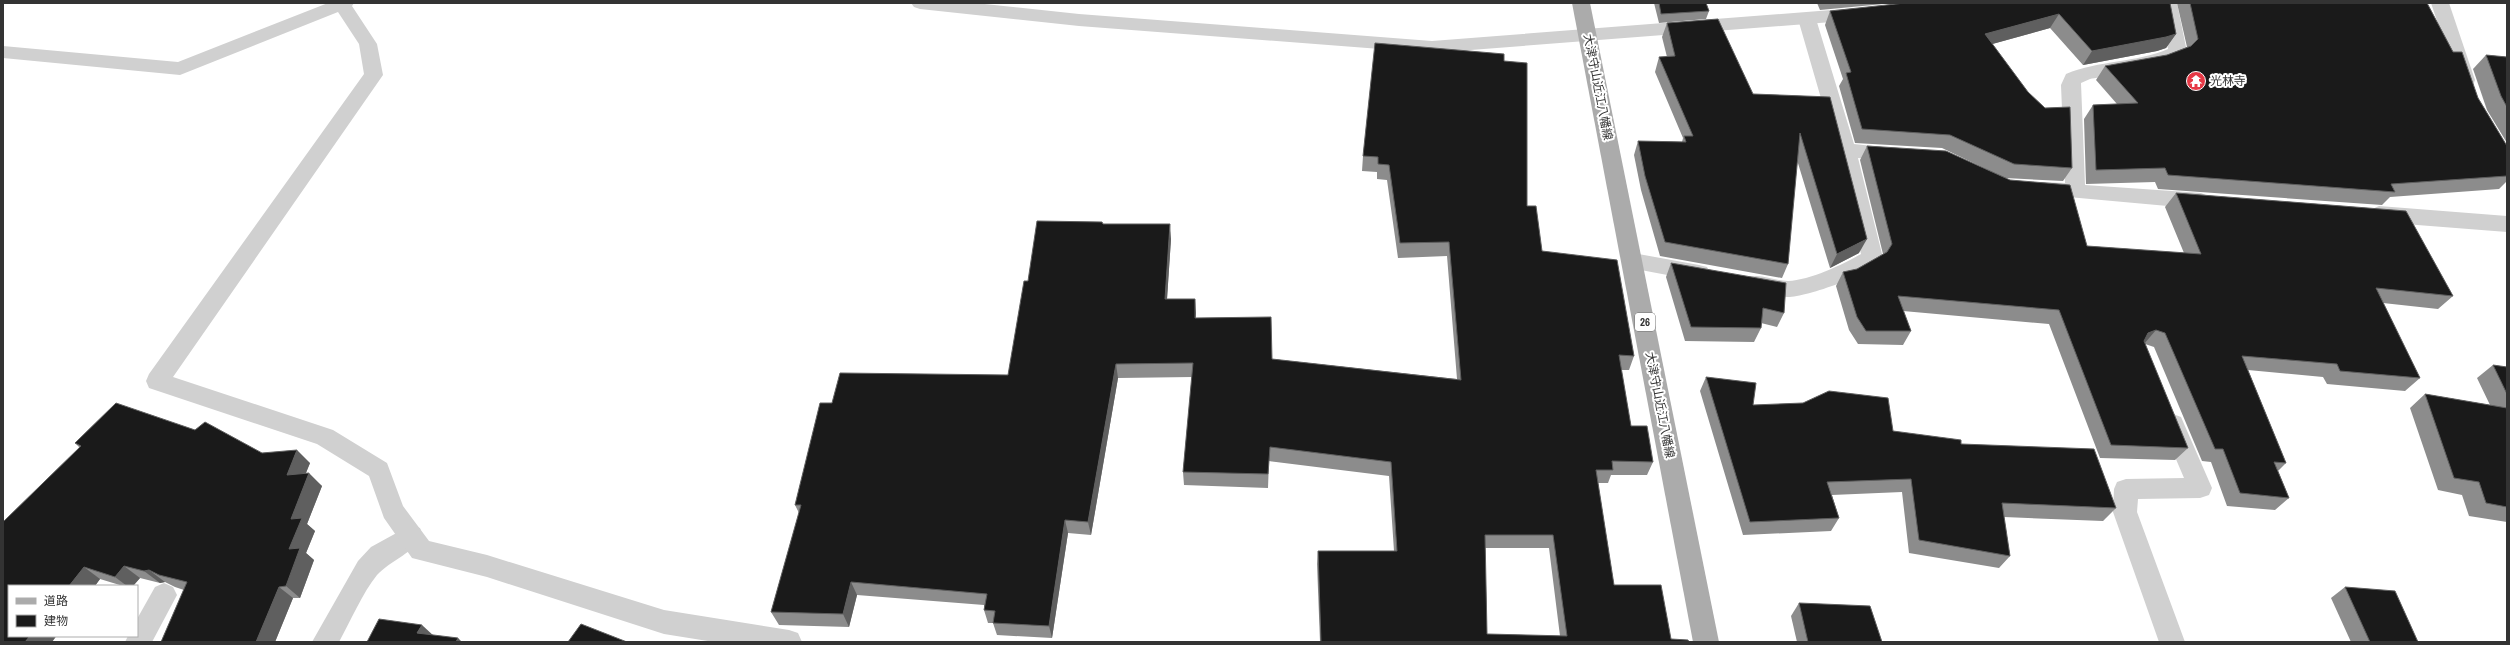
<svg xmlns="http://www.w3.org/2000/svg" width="2510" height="645" viewBox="0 0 2510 645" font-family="'Archivo Narrow','Noto Sans JP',sans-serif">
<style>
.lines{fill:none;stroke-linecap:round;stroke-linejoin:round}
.lane{fill:#d0d0d0;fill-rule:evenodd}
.street{fill:#d0d0d0;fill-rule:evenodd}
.primary{fill:#ababab;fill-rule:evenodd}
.wall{fill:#8c8c8c;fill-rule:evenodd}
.shaded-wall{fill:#5f5f5f}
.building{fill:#1a1a1a;stroke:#5f5f5f;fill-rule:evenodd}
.labels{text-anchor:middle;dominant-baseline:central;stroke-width:4;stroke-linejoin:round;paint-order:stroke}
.shield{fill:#fff;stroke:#707070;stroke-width:1}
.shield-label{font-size:11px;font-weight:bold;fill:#333}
.poi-label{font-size:12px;fill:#333;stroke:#fff;text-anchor:start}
.street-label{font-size:12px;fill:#333;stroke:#fff}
</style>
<rect width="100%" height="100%" fill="#fff"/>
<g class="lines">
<g class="lane">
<path d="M2159,3H2177L2187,52C2176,70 2112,75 2090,79L2081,83L2085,185L2201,193L2208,196L2211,201L2208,206L2201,209L2035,194L2032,189L2035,184L2042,182L2065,183L2061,85L2066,74C2099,60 2136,63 2168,49Z"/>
<path d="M1807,13L1813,15L1816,19L1854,144L1901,149L1904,154L1901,159L1894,161L1858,158L1883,258C1874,274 1806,297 1788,297C1775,297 1760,293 1748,289L1745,283L1748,277C1762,273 1774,281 1788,281C1810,280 1842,265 1861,254L1836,150L1798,19L1801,15Z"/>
<path d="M2379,206L2507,216V232L2379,222L2372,219L2369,214L2372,209Z"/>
<path d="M1633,253L1699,265L1707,267L1710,273L1707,279L1699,281L1625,267L1622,261L1625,255Z"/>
<path d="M2173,414L2181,417L2212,488L2209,495L2200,498L2138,499L2137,512L2185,642H2159L2113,512L2114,489L2117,482L2126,479L2184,478L2161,424L2165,417Z"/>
<path d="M411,525L420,528L423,536C416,551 390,561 377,575C363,592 350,622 339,642H312L358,561L371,547Z"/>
<path d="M164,583L173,587L177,595L152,642H125L128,636H137V619L155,587Z"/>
</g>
<g class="street">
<path d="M328,3H354L352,6L377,44L383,75L173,377L333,430L387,463L403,506L429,541L487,555L664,610L789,630L798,633L802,642H714L664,634L487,577L412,558L384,518L369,476L317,444L149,388L146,381L149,374L364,74L359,44L338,12L180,75L3,58V46L178,62Z"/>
<path d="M911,3H975L1079,14L1432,41L1857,8L1863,10L1866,14L1863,18L1857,20L1432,53L1079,26L920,9L914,7Z"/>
<path d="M2431,3H2449L2475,80L2473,85L2466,86L2459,85L2457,80Z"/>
</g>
<path class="primary" d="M1572,3H1590L1719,642H1693Z"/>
</g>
<g class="wall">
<path d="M1654,3H1706L1709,11L1706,19L1659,23Z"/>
<path d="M1817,3H1894L1820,10Z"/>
<path d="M2170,3L2176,34L2166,48L2157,51L2083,65L2050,28L1992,44L2072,168L2063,181L2005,178L1942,148L1855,143L1839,86L1843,79L1825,25L1830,11Z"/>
<path d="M2177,3H2427L2478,98L2507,146V182H2506L2499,189L2390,197L2382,205L2158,189L2155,182L2086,184L2084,119L2093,105L2117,104L2096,80L2105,66L2167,55L2187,47Z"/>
<path d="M1667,23L1753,94L1830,97L1859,253L1830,268L1797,160L1788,264L1782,278L1660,256L1641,190L1634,155L1638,141L1682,142L1683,138L1655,72L1659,57H1667L1662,37Z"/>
<path d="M2486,55L2507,57V143L2487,110L2473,69Z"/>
<path d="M1504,61L1527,206L1542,251L1634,356L1629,370H1621L1631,426L1653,462L1647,475H1611L1608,483H1598L1614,585L1671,639L1689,642H1320L1317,564L1318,551H1394L1389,476L1269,461L1268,488L1184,485L1183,472L1192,377L1118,378L1091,535L1068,533L1052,638L997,635L993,623H988L984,610V605L857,595L849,627L779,625L771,612L799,513L795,505L832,403L1008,375L1028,281L1103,224L1171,239L1167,299L1196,313L1195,318L1272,359L1457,379L1447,256L1398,258L1387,180L1377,179V172L1362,171L1363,156ZM1485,548H1549L1560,636L1487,634Z"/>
<path d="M1867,146L2087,246L2184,253L2165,207L2176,193L2453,296L2438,309L2383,303L2420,378L2405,391L2327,384L2323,377L2248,370L2286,463L2278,471L2289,498L2275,510L2227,506L2211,462L2202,461L2154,347L2145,344L2188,448L2175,460L2100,458L2049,324L1903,311L1911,331L1903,345L1858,344L1849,330L1836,286L1843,272L1857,269L1883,254L1860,160Z"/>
<path d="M1671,263L1784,313L1777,327L1761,323V328L1754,342L1685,341L1666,277Z"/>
<path d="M2493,365L2507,367V522L2469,516L2462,495L2438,490L2410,408L2425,394L2490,405L2477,378Z"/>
<path d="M1706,377L1753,405L1961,444L2116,508L2103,521L2004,517L2010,556L1999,568L1909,553L1902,492L1832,495L1839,518L1831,531L1743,535L1700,391Z"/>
<path d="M75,443L262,453L310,463L306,473L322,486L307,524L315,531L306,553L314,560L300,598H293L275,642H161L184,590L175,587L165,582L160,583L140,578L133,586H123L100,579L52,642L79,447Z"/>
<path d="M2345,587L2418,642H2351L2331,598Z"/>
<path d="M1799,603L1882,642H1797L1791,616Z"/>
</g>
<g class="shaded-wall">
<path d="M2059,14L2050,28L1978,48L1985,34Z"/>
<path d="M2176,34L2166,48L2157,51L2083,65L2092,51Z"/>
<path d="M1170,224L1171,239L1166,314L1165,299Z"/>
<path d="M1867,239L1859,253L1830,268L1837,254Z"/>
<path d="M1195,299L1196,313L1195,332Z"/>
<path d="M2156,330L2144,344L2136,347L2148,333Z"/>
<path d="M1116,364L1118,378L1091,535L1088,522Z"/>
<path d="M297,450L310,463L300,487L287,475Z"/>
<path d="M309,473L322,486L307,524L315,531L306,553L314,560L300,598L286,586L291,519Z"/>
<path d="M1065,520L1068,533L1052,638L1049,626Z"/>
<path d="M124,566L140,578L133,586H127L115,577Z"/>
<path d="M84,567L100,579L95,586H69Z"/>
<path d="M149,570L165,582L160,583L144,571Z"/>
<path d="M851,582L857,595L849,627L843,614Z"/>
<path d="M279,587L293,598L275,642H256Z"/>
<path d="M422,625L435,637L417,633Z"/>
<path d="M30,636H56L52,642H25Z"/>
<path d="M458,638L462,642H456Z"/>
</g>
<g class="building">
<path d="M1659,3H1706L1709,11L1661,14Z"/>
<path d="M1905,3H2170L2176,34L2166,37L2092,51L2059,14L1985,34L2028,92L2045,108L2070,107L2072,168L2014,164L1950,135L1862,129L1846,73L1851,72L1830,11Z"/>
<path d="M2190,3H2427L2453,52H2462L2478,98L2507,146V176L2391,184L2395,192L2168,175L2165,168L2096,170L2093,105L2138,103L2105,66L2167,55L2191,46L2198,39Z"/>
<path d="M1718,19L1753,94L1830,97L1867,239L1837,254L1800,133L1788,264L1665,242L1645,176L1638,141L1686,142L1684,136H1693L1659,57L1675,56L1667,23Z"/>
<path d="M1375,43L1504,54V61L1527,63V206H1536L1542,251L1617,260L1634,356L1619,355L1631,426H1647L1653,462L1612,461L1613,470H1596L1614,585H1661L1671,639L1688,640L1689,642H1321L1318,551H1397L1391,462L1270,447L1268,474L1183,472L1193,363L1116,364L1088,522L1065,520L1049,626L993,623L995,611L984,610L987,594L851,582L843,614L771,612L801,505H795L820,403H832L840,373L1008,375L1024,281H1028L1037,221L1102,222L1103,224H1170L1165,299H1195V318L1271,317L1272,359L1461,380L1449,242L1400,243L1389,165L1378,164V157L1363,156ZM1485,535H1553L1567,636L1487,634Z"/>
<path d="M2486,55L2507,57V107L2501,96Z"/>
<path d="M1867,146L1946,151L2010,180L2070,185L2087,246L2201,254L2176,193L2406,211L2453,296L2376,288L2420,378L2340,371L2337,364L2242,356L2286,463L2274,462L2289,498L2240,493L2223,449H2215L2165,333L2156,330L2148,333L2144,341L2188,448L2111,445L2059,310L1898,296L1911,331H1866L1857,317L1843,272L1857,269L1887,252L1892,244Z"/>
<path d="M1671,263L1786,283L1784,313L1763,308L1761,328L1691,327Z"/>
<path d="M2493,365L2507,367V394Z"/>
<path d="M1706,377L1756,383L1753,405L1803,403L1829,391L1888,398L1893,431L1961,440V444L2094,449L2116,508L2002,503L2010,556L1919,540L1911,479L1827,482L1839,518L1750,522Z"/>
<path d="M2425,394L2507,408V507L2486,503L2479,482L2454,478Z"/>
<path d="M116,403L195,430L205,422L262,453L297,450L287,475L309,473L291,519L302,518L289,549L300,548L286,586L279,587L256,642H161L187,582L159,575L149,570L144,571L124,566L115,577L84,567L69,586H9V636H30L25,642H3V522L81,446L75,443Z"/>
<path d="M2345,587L2395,591L2418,642H2370Z"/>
<path d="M1799,603L1870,606L1882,642H1808Z"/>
<path d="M379,619L422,625L417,633L458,638L456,642H367Z"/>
<path d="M581,624L627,642H568Z"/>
</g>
<defs>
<symbol id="temple-disc" viewBox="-11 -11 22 22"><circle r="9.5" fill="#e63946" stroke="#fff"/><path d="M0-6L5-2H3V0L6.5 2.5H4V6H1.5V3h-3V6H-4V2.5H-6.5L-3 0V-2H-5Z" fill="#fff"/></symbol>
</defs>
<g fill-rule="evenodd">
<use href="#temple-disc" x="2185" y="70" width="22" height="22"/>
</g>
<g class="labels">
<rect class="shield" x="1635" y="313" width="20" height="18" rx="3"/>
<g class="shield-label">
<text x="1645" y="322">26</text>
</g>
<g class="poi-label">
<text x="2210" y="81">光林寺</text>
</g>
<g class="street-label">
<text transform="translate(1598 87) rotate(79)">大津守山近江八幡線</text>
<text transform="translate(1660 405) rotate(79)">大津守山近江八幡線</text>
</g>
</g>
<rect width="2510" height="645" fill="none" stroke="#333333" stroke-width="8"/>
<rect x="8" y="585" width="130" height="52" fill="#ffffff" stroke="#adadad"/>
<rect x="16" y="598" width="20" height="6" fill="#ababab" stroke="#adadad"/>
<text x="44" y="605" font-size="12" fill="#333333">道路</text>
<rect x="16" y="615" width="20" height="12" fill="#1a1a1a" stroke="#adadad"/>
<text x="44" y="625" font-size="12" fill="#333333">建物</text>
</svg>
